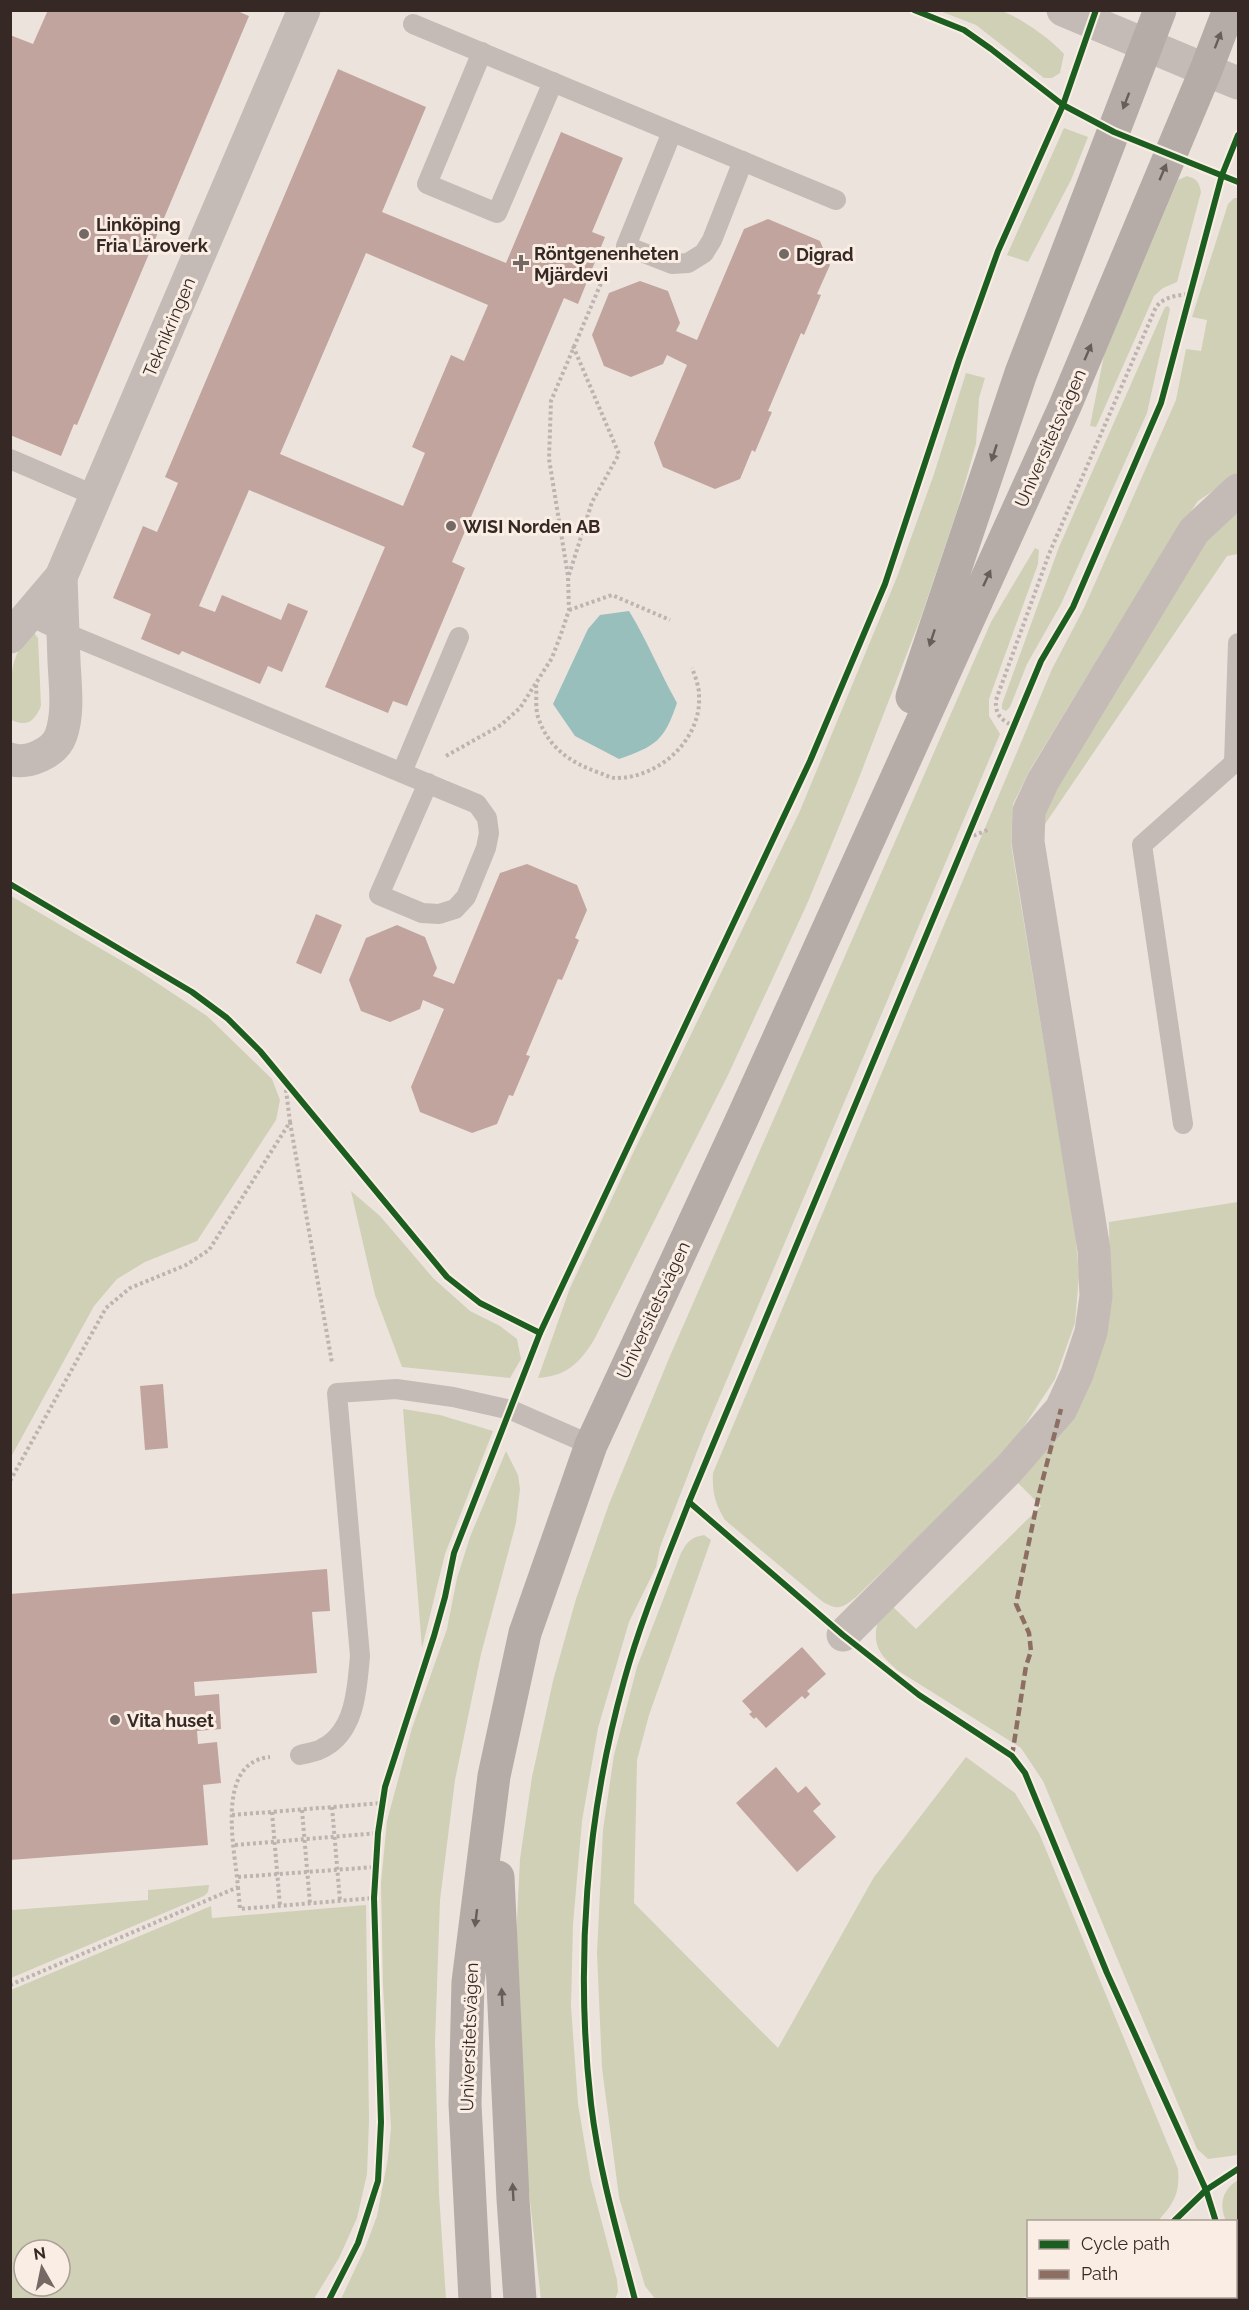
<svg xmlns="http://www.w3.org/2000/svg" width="1249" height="2310" viewBox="0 0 1249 2310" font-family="Raleway,sans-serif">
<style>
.green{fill:#cfd0b6;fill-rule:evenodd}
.water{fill:#98bfbb}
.building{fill:#c1a49e;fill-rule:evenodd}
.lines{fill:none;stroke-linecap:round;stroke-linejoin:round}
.path{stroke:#bdb4af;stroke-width:4;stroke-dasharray:3 3;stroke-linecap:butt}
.service{stroke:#c4bbb6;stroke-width:20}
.minor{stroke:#c4bbb6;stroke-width:33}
.tertiary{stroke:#c4bbb6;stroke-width:33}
.secondary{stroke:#b5aca7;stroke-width:33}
.quiet{stroke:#8d6e63;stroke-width:4.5;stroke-dasharray:9 4.5;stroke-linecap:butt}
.cycleway-casing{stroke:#faede3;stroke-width:10}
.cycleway{stroke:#1b5e20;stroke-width:6}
.oneway{fill:#685d59}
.poi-dot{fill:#756965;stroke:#faede3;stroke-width:2}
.labels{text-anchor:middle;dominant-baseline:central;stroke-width:6;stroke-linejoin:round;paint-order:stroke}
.poi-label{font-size:18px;font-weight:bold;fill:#352825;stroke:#faede3;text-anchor:start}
.street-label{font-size:18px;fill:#352825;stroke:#faede3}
</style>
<rect width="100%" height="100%" fill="#ece3dd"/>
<g class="green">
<path d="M940,11C958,10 978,8 997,10C1015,13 1052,40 1064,54L1060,73L1052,78H1044L976,25Z"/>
<path d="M1064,128L1088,137L1071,180L1028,262L1007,255Z"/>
<path d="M1187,176C1197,179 1199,182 1201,192L1177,282L1163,288L1154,296L1096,427L1090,426L1104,355L1178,180Z"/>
<path d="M1234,198H1238V474L1198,501L1162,554L1031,768L1013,804L1011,844L1015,869L1075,1231L1079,1275L1075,1323L1055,1379L1023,1428L988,1470L856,1597C842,1608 839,1611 823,1602L725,1520C715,1504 712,1492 713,1473L1052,669L1084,608L1176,400L1186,349L1201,351L1207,320L1192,317L1228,204Z"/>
<path d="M1168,306L1170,309L1147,413L1061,604L1027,664L1010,707L1006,711L1002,709V704L1059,547L1165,307Z"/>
<path d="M966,373L985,378L979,398L976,444L958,508L921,617L857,783L807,904L728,1075L594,1340C579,1364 566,1376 538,1378L570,1288L634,1151L799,813L897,577L934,474Z"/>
<path d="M1238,510V554L1227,556L1043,827L1046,803L1198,551L1215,531Z"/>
<path d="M1035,548L1039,550L1038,564L989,699V716L1000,734L703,1436L660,1547L656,1567L629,1622L598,1728L582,1821L573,1924L571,2006L578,2104L591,2181L617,2280L618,2292L615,2299L541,2300L528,2182L516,1941L520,1859L532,1777L553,1681L576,1599L609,1504L670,1356L991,622Z"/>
<path d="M34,633L38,638L41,706C34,722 27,727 11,720C11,690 6,652 34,633Z"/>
<path d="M11,896L139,971L207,1016L272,1079L280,1100L276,1120L197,1241L145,1262L117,1279L94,1306L11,1457Z"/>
<path d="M351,1191L380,1216L433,1278L470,1311L500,1326L517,1339L521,1359L510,1378L402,1367L375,1295Z"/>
<path d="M1238,1202V2155L1208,2159L1197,2149L1043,1781L1021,1748L897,1670C893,1666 887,1661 883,1656C870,1640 876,1616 890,1604L916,1629L1041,1506L1016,1481L1110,1287L1109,1222Z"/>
<path d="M403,1409L440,1415L493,1431L445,1554L422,1648Z"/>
<path d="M506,1451L518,1475L520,1489L516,1523L481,1654L455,1780L440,1900L435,2042L439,2194L446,2299H341L365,2248L377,2216L388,2158L391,2128L383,1985L381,1883L387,1821L412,1728L447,1629L457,1578L470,1537Z"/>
<path d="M704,1535L711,1540L649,1715L637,1760L634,1903L778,2048L874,1877L966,1757L1015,1793L1039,1833L1178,2169C1180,2194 1174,2203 1158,2221L1028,2222V2296L1015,2300H656L645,2286L619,2197L602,2068L597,1953L603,1830L614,1755L637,1667L681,1553C687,1542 691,1537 704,1535Z"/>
<path d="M209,1885L208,1892L204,1896L11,1978V1910L148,1900V1890Z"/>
<path d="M366,1905L369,2120L367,2174L357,2218L339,2258L314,2299H11V1990L211,1906L212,1918ZM24,2250H60V2286H24Z"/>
<path d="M1238,2180V2255L1236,2247V2222L1226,2221C1219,2204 1222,2190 1238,2180Z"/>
<path d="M1087,2297L1225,2296L1226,2299H1082Z"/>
</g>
<path class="water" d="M629,611C647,640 660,673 677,703C664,741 656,746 619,759L575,736L553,704L588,629L600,615Z"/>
<g class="building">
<path d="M48,10H235L249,16L77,425L74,424L61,456L10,435V35L33,44Z"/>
<path d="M338,69L426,107L382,212L506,263L561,132L623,158L592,232L605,237L578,304L564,298L452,562L465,568L407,706L393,701L388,713L325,687L385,547L249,490L199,606L215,612L222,595L281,620L288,603L308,611L282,672L268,666L260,684L182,651L179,655L141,639L151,614L113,598L143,526L157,532L178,483L165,477ZM366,253L488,305L464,361L451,355L412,447L425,453L403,506L280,454Z"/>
<path d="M768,219L820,241L830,265L817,294L821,295L804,335L801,333L768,411L772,412L755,452L752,450L740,479L715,489L663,467L654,443L687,365L667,355L663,364L631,377L604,366L592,335L609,293L640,281L668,291L680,323L676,331L697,340L744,229Z"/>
<path d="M527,864L577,885L587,910L575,938L579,940L562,980L558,979L526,1055L530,1056L513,1096L509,1095L497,1124L472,1133L420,1112L411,1087L444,1009L423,1000L420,1009L390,1022L361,1011L349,980L366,938L397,925L425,937L437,968L433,976L454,984L500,873Z"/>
<path d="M316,914L342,925L321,974L296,963Z"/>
<path d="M163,1384L168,1448L145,1450L140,1386Z"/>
<path d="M327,1569L330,1611L312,1612L317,1673L194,1682L195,1696L219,1694L221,1729L197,1731L198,1744L217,1742L221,1783L203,1785L208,1845L10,1860V1594Z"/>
<path d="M802,1647L826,1674L807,1691L810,1694L805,1699L802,1696L766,1728L756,1717L754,1719L749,1714L752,1712L742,1701Z"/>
<path d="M776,1767L798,1793L806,1786L821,1804L813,1811L836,1837L797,1872L736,1803Z"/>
</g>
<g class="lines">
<g class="path">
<path d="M569,575L592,502L619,454L573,346"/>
<path d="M569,610L612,595L670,620"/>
<path d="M536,685C537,695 535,708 538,717C548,748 571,763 600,773C606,775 612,779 618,778C660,777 702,739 699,695C699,686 695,676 692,668"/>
<path d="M1015,727C1002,720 995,716 996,700L1049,554L1156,307C1165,296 1176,296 1189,294"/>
<path d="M446,756L501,725L520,708L552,658L561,634L569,610L568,576L549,459L551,401L607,269"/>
<path d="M968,838L990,829"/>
<path d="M290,1122L332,1363"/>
<path d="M10,1481L106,1308L130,1288L186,1265L209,1250L290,1122L285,1082"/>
<path d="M332,1807L340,1901"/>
<path d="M302,1810L310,1904"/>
<path d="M272,1812L280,1906"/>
<path d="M232,1815L383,1803"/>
<path d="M235,1845L378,1833"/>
<path d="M238,1877L375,1867"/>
<path d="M238,1887L240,1909L374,1898"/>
<path d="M10,1985L238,1887C235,1850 214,1762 270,1757"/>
</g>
<g class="service">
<path d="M413,24L836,200"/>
<path d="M482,52L427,184L497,213L553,82"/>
<path d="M672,132L626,246L672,264L688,263L704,253L712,240L743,161"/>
<path d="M10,459L96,496"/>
<path d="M28,615L63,632L477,804L487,818L489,833L486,848L466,897L455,909L439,914L422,913L379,895L428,783"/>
<path d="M1234,763L1238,643"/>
<path d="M402,772L459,637"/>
<path d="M1183,1124L1142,845L1234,763H1238"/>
<path d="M300,1755C307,1753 317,1752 323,1748C356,1731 357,1687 360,1656L337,1393L396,1389L453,1397L511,1410L591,1445"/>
</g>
<g class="minor">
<path d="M1206,70L1238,83"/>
<path d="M10,637L61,577L304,10"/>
<path d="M10,759C27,765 55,753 61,735C69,712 65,685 64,661C63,633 62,605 61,577"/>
<path d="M843,1635L1009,1469L1061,1409L1077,1374L1091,1332L1096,1296L1094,1250L1028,842L1029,811L1043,781L1194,531L1238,490"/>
</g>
<path class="tertiary" d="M1063,10L1206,70"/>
<g class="secondary">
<path d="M912,697L1021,373L1160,10"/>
<path d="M498,1877L513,2199L520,2300"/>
<path d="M475,2300L465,2104L468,1982L494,1776L525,1633L591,1445L742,1119L1065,406L1206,70L1229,10"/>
</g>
<g class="quiet">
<path d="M1012,1756L1026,1666L1031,1651L1029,1633L1016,1604L1039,1494L1061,1409"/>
<path d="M1236,2283L1238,2296"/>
<path d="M1059,2300L1064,2296"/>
</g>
<defs>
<g id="cycleway">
<path d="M914,10L964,30L991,49L1063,105L1114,132L1238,182"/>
<path d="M10,884L192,992L227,1018L260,1051L447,1277L480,1303L540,1333"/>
<path d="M689,1502L843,1635L919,1695L1012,1756L1025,1773L1107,1973L1206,2190L1216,2222"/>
<path d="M1173,2222L1206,2190L1238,2169"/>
<path d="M329,2300L358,2243L378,2181L381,2122L374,1898L378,1833L385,1787L434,1636L445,1597L454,1553L540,1333L810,761L885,584L959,360L998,251L1063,105L1096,10"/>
<path d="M635,2300C618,2235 599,2171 591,2104C575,1964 586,1817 624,1681C641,1619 666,1561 689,1502L1041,661L1073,607L1161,403L1222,175L1238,135"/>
</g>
</defs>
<use href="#cycleway" class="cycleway-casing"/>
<use href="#cycleway" class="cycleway"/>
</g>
<defs><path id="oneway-solid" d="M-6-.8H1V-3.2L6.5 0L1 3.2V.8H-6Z" transform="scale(1.5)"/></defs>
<g class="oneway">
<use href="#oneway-solid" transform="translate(1218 40) rotate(-69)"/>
<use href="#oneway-solid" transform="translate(1126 101) rotate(111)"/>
<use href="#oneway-solid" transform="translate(1163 172) rotate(-67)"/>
<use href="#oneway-solid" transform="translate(1088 352) rotate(-67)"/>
<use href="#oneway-solid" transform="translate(994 453) rotate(108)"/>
<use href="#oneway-solid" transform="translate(987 578) rotate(-65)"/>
<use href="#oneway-solid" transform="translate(932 638) rotate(108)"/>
<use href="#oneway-solid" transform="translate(476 1918) rotate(97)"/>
<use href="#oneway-solid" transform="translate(502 1997) rotate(-93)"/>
<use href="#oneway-solid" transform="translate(513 2192) rotate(-93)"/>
</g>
<g class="poi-dot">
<circle cx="84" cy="234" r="6"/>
<circle cx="784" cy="254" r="6"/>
<path d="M518 254h6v6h6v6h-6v6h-6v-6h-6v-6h6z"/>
<circle cx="451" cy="526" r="6"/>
<circle cx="115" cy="1720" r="6"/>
</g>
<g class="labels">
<g class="poi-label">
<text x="96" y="224">Linköping<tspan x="96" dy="21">Fria Läroverk</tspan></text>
<text x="534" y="253">Röntgenenheten<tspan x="534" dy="21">Mjärdevi</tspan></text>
<text x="796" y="254">Digrad</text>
<text x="463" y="526">WISI Norden AB</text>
<text x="127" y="1720">Vita huset</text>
</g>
<g class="street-label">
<text transform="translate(169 327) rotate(-67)">Teknikringen</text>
<text transform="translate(1050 438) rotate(-66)">Universitetsvägen</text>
<text transform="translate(653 1310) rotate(-65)">Universitetsvägen</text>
<text transform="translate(469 2037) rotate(-88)">Universitetsvägen</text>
</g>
</g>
<rect width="1249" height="2310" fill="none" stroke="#352825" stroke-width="24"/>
<rect x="1027" y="2220" width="210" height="78" fill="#faede3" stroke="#ab9e97" stroke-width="1.5"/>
<rect x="1039" y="2240" width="30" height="9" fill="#1b5e20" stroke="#ab9e97" stroke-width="1.5"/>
<text x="1081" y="2250" font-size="18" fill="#352825">Cycle path</text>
<rect x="1039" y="2270" width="30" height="9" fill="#8d6e63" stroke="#ab9e97" stroke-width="1.5"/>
<text x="1081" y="2280" font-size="18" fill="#352825">Path</text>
<g transform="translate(42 2268) rotate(351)"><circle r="28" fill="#faede3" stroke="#ab9e97" stroke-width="1.5"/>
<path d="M0-4.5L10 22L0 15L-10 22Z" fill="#756965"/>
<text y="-9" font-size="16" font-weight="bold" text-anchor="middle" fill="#352825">N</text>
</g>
</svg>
